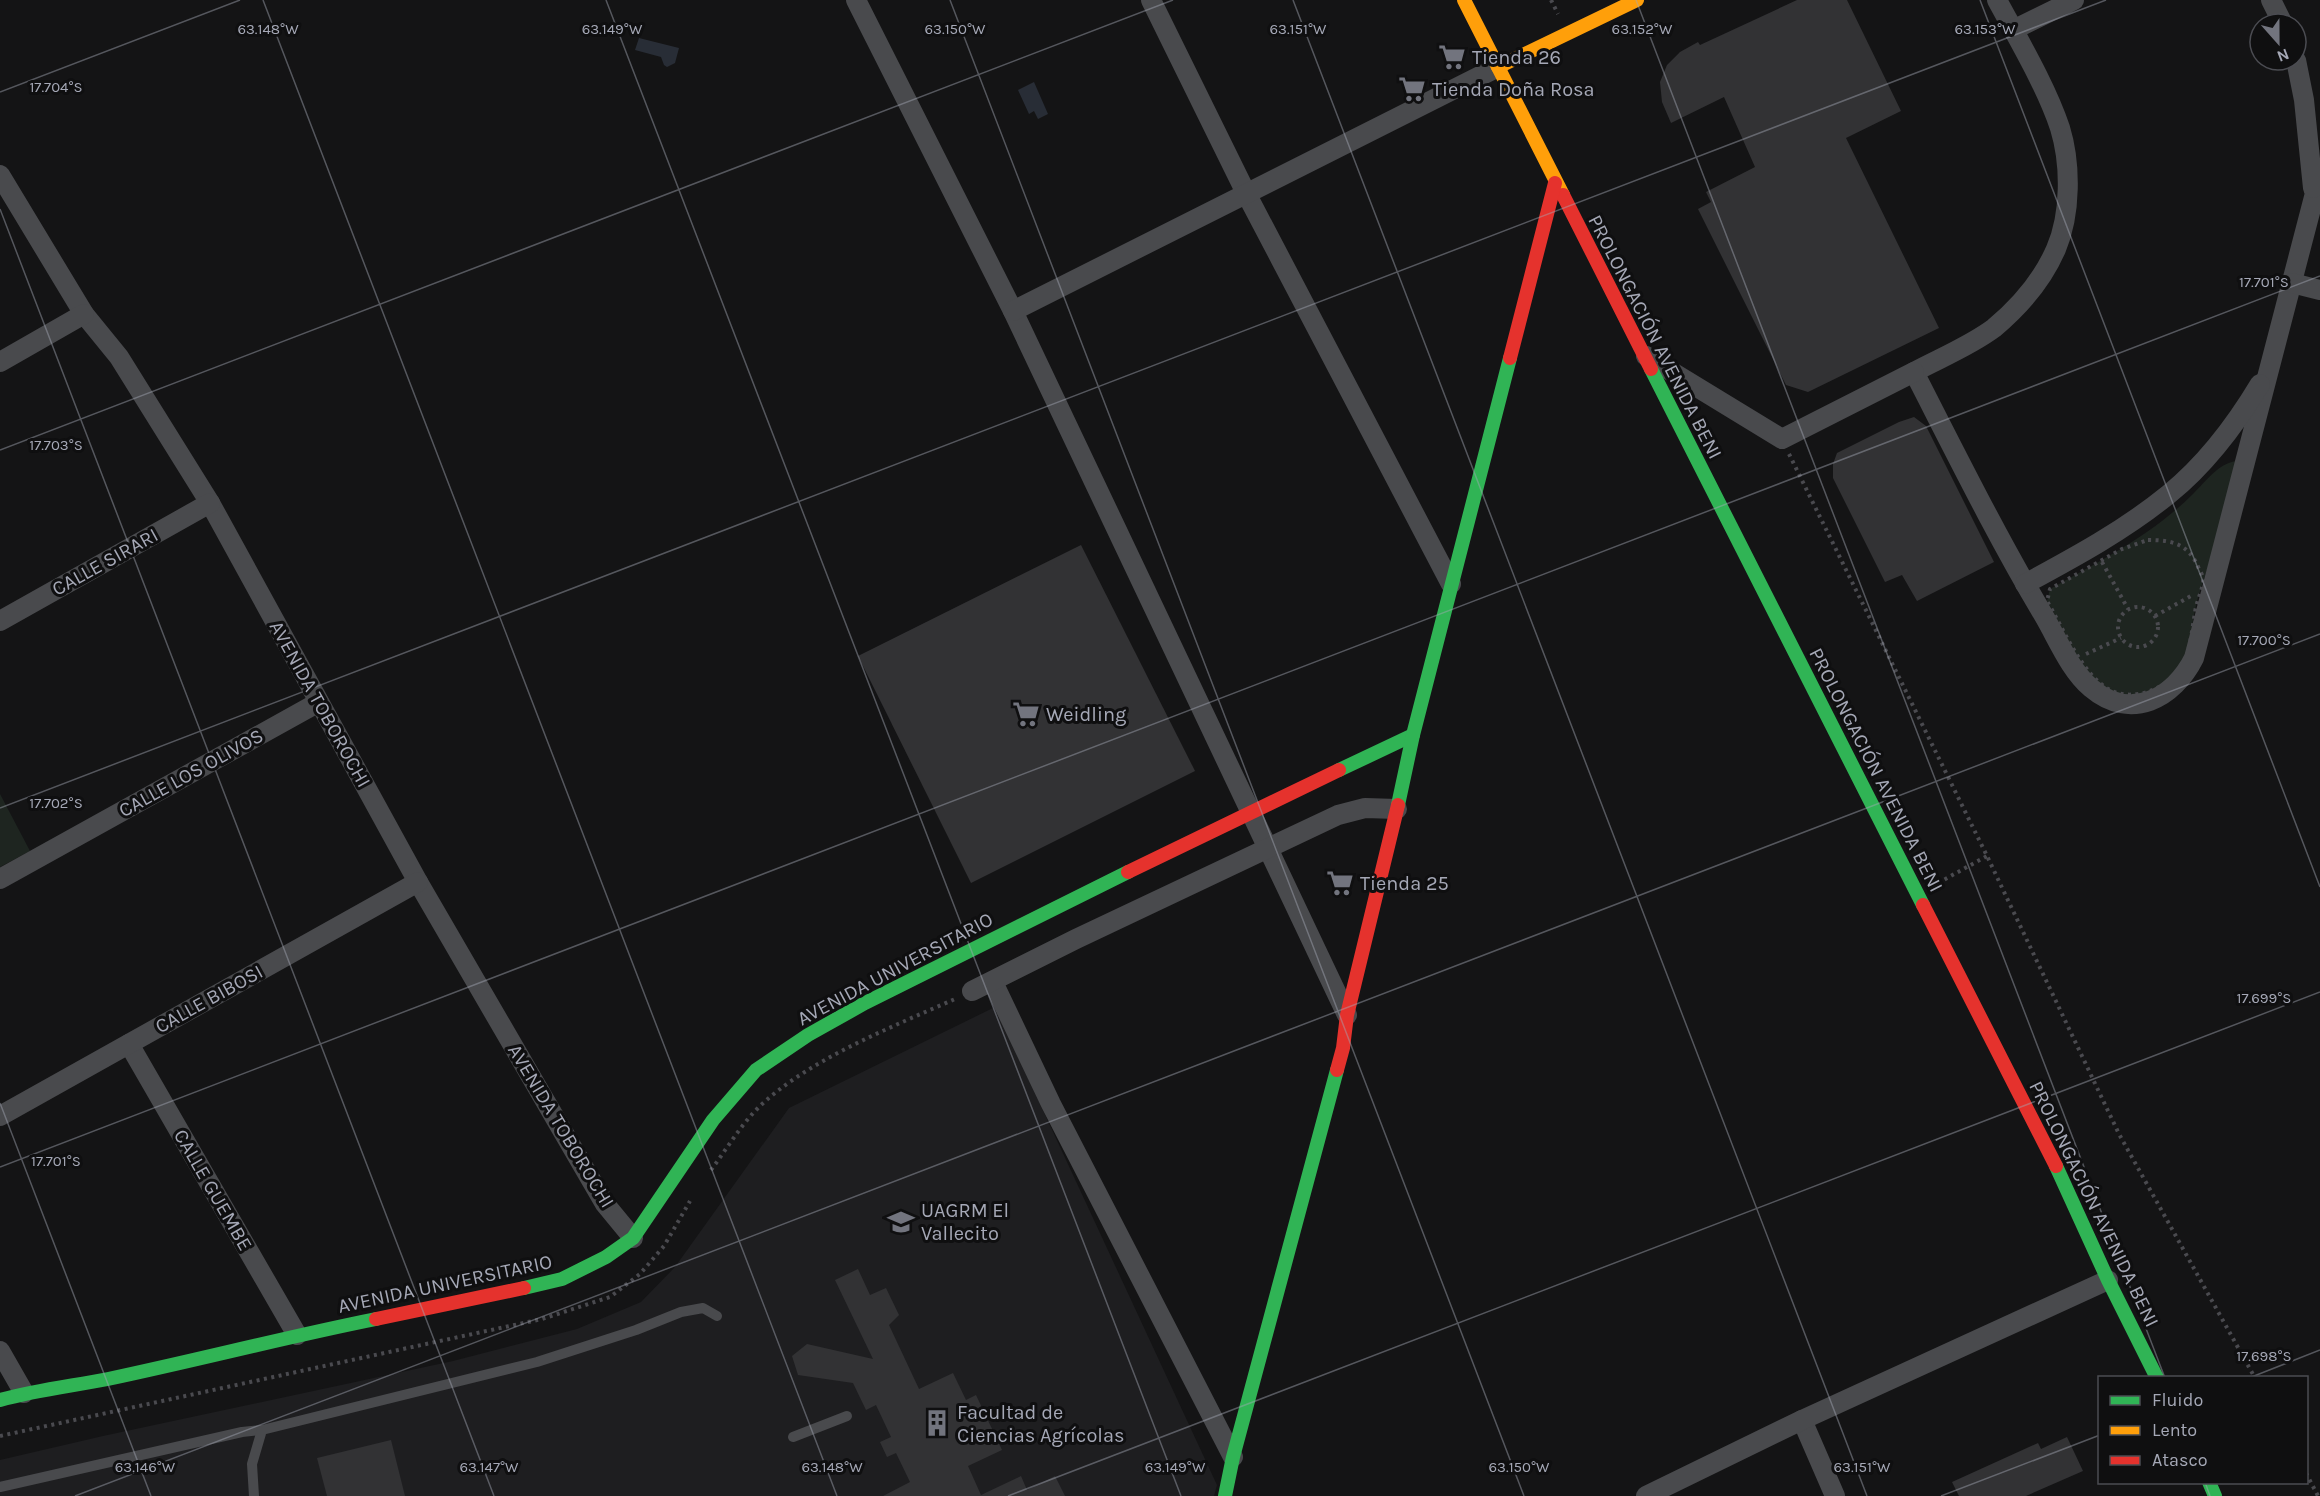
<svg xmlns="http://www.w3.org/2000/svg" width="2320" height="1496" viewBox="0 0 2320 1496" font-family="Karla,sans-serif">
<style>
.built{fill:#1e1e20}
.green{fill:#1e2520}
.water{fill:#282d36}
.building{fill:#323234}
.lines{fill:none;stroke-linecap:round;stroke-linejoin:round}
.path{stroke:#4a4a4f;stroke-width:4;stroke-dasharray:3 4.5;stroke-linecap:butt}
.lane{stroke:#494a4d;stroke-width:10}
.street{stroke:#494a4d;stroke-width:20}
.fast{stroke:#30b455;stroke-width:14}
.slow{stroke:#ff9f0a;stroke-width:14}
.jam{stroke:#e5322d;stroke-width:14}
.ticks{fill:none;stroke:#a5a8b6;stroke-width:1.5;stroke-opacity:0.45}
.labels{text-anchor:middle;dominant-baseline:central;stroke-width:6;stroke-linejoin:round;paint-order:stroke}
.poi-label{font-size:20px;fill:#a5a8b6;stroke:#0f0f10;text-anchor:start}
.street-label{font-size:20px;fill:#a5a8b6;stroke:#0f0f10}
.ticks-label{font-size:15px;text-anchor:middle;fill:#a5a8b6;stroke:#0f0f10;stroke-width:6;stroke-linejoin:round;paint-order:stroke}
</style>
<rect width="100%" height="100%" fill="#141415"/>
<path class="built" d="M995,1007L1217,1485L1214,1496H0V1460L103,1436L453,1361L577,1329L641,1302L675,1267L789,1108Z"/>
<g class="green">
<path d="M2236,461C2229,491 2222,520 2213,550C2208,570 2199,590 2195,610C2191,627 2191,648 2183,663C2166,693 2124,706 2098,682C2075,661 2063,627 2047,601L2050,589C2100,561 2152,535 2193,494C2206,481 2218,464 2236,461Z"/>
<path d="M0,794L30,851L0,867Z"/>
</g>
<g class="water">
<path d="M639,38L679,48L675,63L667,67L664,65L661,57L635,50Z"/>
<path d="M1034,82L1048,114L1038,119L1034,111L1029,114L1018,90Z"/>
</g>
<g class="building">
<path d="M1797,0H1847L1901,111L1846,138L1939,328L1808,392L1786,385L1698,209L1711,202L1706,192L1755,167L1724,97L1671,123L1662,102L1660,82L1667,65L1680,52L1698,42L1700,45Z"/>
<path d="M1914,417L1926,426L1994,562L1917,601L1902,575L1885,582L1833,478V464L1837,453L1899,422Z"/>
<path d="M1081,545L1195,771L971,883L858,656Z"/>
<path d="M858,1269L870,1295L886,1288L899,1315L889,1325L919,1389L953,1373L966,1400L976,1395L1002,1450L968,1466L981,1495L1021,1476L1027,1490L1055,1476L1065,1496H883L910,1482L896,1453L887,1457L880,1442L891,1437L876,1405L866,1410L853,1383L798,1375L792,1356L807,1344L873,1359L835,1280Z"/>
<path d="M2067,1437L2083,1471L2026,1496H1959L1952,1482L2038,1443L2041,1449Z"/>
<path d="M391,1440L405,1496H327L317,1458Z"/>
</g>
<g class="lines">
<g class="path">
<path d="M1551,0L1558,14"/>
<path d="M1789,454L1987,856L2119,1134L2255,1378"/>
<path d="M2148,540C2173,540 2189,544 2199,569C2201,573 2204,577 2203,582C2202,592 2196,602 2195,613C2192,628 2191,647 2184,662C2172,687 2135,703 2110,690C2082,675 2063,628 2047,601L2050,589L2122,549Z"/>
<path d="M2102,562L2128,609"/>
<circle cx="2138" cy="627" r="20"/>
<path d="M2155,616L2191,596"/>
<path d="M2086,654L2121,638"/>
<path d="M1938,883L1987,856"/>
<path d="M711,1170C726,1150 740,1126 758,1108C807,1060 892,1027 955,999"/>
<path d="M0,1436L542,1319L610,1297L640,1274L664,1246L690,1201"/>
<path d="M2306,1473L2318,1496"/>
</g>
<g class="lane">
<path d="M793,1437L847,1416"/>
<path d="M0,1487L242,1432L262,1430"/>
<path d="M254,1496L252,1464L262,1430L537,1362L636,1330L681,1312L703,1308L717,1316"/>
</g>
<g class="street">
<path d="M856,0L1013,311L1347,1015"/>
<path d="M1151,0L1247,195L1451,584"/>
<path d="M1997,0C2018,39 2046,86 2060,128C2071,164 2071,214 2056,249C2043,279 2019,307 1994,328C1970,346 1940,358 1914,372C1956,454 1997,537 2044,616C2058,640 2070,670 2091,688C2131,722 2174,698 2194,658L2320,174"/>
<path d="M2271,0L2283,24"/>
<path d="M2013,30L2074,0"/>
<path d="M2296,60L2304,100L2313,188"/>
<path d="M0,175L84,314L119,357L210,503L418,882L605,1204L633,1238"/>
<path d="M2292,283L2320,290"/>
<path d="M1013,311L1498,67"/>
<path d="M1646,356L1782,439L1914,372"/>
<path d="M0,362L84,314"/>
<path d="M2025,584C2075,557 2125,530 2169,494C2206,464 2236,424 2260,384"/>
<path d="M0,621L210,503"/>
<path d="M0,879L319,702"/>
<path d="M993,982L1051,1104L1233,1457"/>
<path d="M972,991L1076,939L1338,815L1365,808L1397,809"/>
<path d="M129,1044L297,1335"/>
<path d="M0,1116L418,882"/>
<path d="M0,1351L24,1393"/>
<path d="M1802,1420L1835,1496"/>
<path d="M1646,1496L1802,1420L2108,1280"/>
</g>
<g class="fast">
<path d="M1651,369L1923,905"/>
<path d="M1339,770L1413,735"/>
<path d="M1398,805L1413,735L1510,358"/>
<path d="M2056,1166L2108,1280L2157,1378"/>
<path d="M524,1288L562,1279L606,1257L633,1238L713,1120L756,1070L808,1035L865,1003L1128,872"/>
<path d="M0,1400C35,1390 72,1386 108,1379C198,1360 286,1337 376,1319"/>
<path d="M2209,1482L2215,1496"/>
<path d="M1225,1496L1233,1457L1337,1070"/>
</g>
<g class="slow">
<path d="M1464,0L1563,195"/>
<path d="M1498,67L1637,0"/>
</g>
<g class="jam">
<path d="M1563,195L1651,369"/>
<path d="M1510,358L1555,183"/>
<path d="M1128,872L1339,770"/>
<path d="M1923,905L2056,1166"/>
<path d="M1337,1070L1343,1048L1347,1015L1398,805"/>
<path d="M376,1319L524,1288"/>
</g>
</g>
<path class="ticks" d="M263,0L837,1496M606,0L1181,1496M950,0L1524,1496M1293,0L1867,1496M1636,0L2165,1378M1980,0L2320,887M0,92L240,0M0,209L494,1496M0,450L1173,0M0,808L2106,0M0,1103L151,1496M0,1167L2320,276M2249,1378L2320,1350M2205,1482L2210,1496M75,1496L2320,634M1008,1496L2320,992M1941,1496L2100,1435"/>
<defs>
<symbol id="supermarket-bare" viewBox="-9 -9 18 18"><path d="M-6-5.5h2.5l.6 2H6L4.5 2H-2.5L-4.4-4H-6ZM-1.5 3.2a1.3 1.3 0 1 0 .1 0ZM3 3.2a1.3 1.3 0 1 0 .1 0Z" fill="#72747e" stroke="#0f0f10" stroke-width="2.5" paint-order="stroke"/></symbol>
<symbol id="university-bare" viewBox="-9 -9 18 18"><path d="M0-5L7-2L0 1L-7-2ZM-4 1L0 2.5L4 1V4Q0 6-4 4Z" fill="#72747e" stroke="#0f0f10" stroke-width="2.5" paint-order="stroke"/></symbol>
<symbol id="building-bare" viewBox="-9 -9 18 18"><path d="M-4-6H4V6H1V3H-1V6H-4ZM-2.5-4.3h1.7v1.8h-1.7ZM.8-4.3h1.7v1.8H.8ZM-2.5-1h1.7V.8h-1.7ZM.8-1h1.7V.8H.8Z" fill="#72747e" stroke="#0f0f10" stroke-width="2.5" paint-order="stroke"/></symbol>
</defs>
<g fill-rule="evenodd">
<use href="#supermarket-bare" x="1433" y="38" width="38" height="38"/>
<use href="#supermarket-bare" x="1393" y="70" width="38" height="38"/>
<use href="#supermarket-bare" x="1007" y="695" width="38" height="38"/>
<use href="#supermarket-bare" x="1321" y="864" width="38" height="38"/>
<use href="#university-bare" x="882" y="1203" width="38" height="38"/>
<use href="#building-bare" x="918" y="1404" width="38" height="38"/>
</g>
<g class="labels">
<g class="poi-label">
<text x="1472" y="57">Tienda 26</text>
<text x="1432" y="89">Tienda Doña Rosa</text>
<text x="1046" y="714">Weidling</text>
<text x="1360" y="883">Tienda 25</text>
<text x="921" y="1210">UAGRM El<tspan x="921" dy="23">Vallecito</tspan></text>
<text x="957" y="1412">Facultad de<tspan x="957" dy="23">Ciencias Agrícolas</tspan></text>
</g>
<g class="street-label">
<text transform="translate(1655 337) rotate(63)">PROLONGACIÓN AVENIDA BENI</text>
<text transform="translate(105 562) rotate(-29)">CALLE SIRARI</text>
<text transform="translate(320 704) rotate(61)">AVENIDA TOBOROCHI</text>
<text transform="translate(1876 770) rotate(63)">PROLONGACIÓN AVENIDA BENI</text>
<text transform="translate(191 773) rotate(-29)">CALLE LOS OLIVOS</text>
<text transform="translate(895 969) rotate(-28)">AVENIDA UNIVERSITARIO</text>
<text transform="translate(209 999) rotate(-29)">CALLE BIBOSI</text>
<text transform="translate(561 1126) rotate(59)">AVENIDA TOBOROCHI</text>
<text transform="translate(213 1190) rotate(60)">CALLE GUEMBE</text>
<text transform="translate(2094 1204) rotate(64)">PROLONGACIÓN AVENIDA BENI</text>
<text transform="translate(445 1284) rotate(-12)">AVENIDA UNIVERSITARIO</text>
</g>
</g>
<g class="ticks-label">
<text x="268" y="34">63.148°W</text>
<text x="612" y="34">63.149°W</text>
<text x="955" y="34">63.150°W</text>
<text x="1298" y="34">63.151°W</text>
<text x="1642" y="34">63.152°W</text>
<text x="1985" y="34">63.153°W</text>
<text x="56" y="92">17.704°S</text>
<text x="2264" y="287">17.701°S</text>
<text x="56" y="450">17.703°S</text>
<text x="2264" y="645">17.700°S</text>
<text x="56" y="808">17.702°S</text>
<text x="2264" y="1003">17.699°S</text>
<text x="56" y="1166">17.701°S</text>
<text x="2264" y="1361">17.698°S</text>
<text x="145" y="1472">63.146°W</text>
<text x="489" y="1472">63.147°W</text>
<text x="832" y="1472">63.148°W</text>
<text x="1175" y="1472">63.149°W</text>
<text x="1519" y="1472">63.150°W</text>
<text x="1862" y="1472">63.151°W</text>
</g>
<rect x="2098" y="1376" width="210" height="108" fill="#0f0f10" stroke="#4b4c52" stroke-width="1.5"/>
<rect x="2110" y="1396" width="30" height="9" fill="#30b455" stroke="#4b4c52" stroke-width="1.5"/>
<text x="2152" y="1406" font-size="18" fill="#a5a8b6">Fluido</text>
<rect x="2110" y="1426" width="30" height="9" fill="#ff9f0a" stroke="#4b4c52" stroke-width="1.5"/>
<text x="2152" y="1436" font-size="18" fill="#a5a8b6">Lento</text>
<rect x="2110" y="1456" width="30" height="9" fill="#e5322d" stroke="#4b4c52" stroke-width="1.5"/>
<text x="2152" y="1466" font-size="18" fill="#a5a8b6">Atasco</text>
<g transform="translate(2278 42) rotate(159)"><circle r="28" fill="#0f0f10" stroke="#4b4c52" stroke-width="1.5"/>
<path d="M0-4.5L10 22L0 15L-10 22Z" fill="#72747e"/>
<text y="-9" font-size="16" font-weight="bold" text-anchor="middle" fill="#a5a8b6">N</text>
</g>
</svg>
